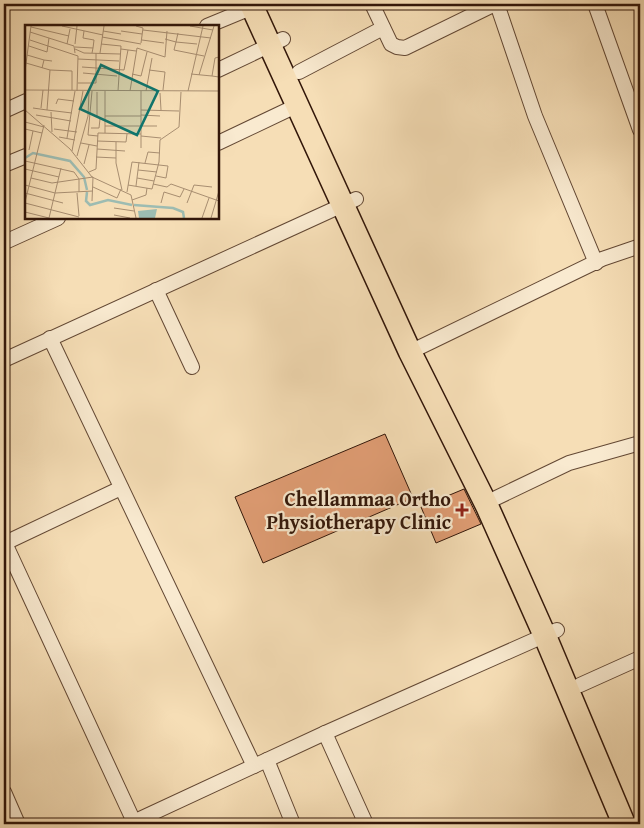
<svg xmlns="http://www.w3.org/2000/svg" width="644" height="828" viewBox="0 0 644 828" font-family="'Gentium Book Plus',serif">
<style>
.building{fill:#e09d74;stroke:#321609}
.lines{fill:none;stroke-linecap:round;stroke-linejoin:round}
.minor-casing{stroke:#634834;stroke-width:16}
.primary-casing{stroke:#321609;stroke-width:25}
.minor{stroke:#f9ead0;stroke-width:14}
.primary{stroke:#f6deb6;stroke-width:22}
.poi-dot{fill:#8f2418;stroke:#f9ead0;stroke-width:2}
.labels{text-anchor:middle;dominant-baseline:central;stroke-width:4.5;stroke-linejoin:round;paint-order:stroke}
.poi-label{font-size:20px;font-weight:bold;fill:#321609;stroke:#f9ead0;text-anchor:end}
.inset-river{fill:none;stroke:#9dbcb2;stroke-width:2.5}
.inset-road{fill:none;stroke:#a88e71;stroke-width:1}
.view{fill:#0f766e;fill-opacity:0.15;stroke:#0f766e;stroke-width:2.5}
.inset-edge{fill:none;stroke:#321609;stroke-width:2.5}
</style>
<rect width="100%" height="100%" fill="#f6deb6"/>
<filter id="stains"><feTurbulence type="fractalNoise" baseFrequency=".004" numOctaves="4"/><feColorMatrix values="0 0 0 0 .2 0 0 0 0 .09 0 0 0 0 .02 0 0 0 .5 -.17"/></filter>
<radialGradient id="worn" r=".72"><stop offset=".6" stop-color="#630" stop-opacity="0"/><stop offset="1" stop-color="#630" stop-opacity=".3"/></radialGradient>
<g class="building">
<path d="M385,434L413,498L263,563L235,497Z"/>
<path d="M464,489L481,524L436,543L421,507Z"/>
</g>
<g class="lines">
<defs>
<g id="minor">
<path d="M4,4H5"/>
<path d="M372,4L391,44L397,47L405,48L495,4"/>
<path d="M497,4L535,116L596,263"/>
<path d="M595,4L640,130"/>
<path d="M207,26L253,7"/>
<path d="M218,70L283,39"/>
<path d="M299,72L383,28"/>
<path d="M4,111L26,101"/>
<path d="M218,143L298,105"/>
<path d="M4,165L26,156"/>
<path d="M5,242L58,218"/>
<path d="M156,290L192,367"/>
<path d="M50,338L254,766"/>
<path d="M410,352L602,259L640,246"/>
<path d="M4,360L356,199"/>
<path d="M496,498L569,463L640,443"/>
<path d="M4,541L135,824"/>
<path d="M5,543L121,488"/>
<path d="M580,685L640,658"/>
<path d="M325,733L366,824"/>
<path d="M267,760L293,824"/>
<path d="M4,792L18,824"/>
<path d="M129,824L325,733L557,630"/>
</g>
<path id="primary" d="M251,4L410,352L487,506L545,636L624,824"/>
</defs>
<use href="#minor" class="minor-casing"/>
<use href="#primary" class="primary-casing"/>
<use href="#minor" class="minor"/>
<use href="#primary" class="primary"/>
</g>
<path class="poi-dot" d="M459.5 502.5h5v5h5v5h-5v5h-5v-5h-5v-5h5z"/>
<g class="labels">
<g class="poi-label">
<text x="451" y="498">Chellammaa Ortho<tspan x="451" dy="23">Physiotherapy Clinic</tspan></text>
</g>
</g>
<g transform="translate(25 25)">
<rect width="194" height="194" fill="#f6deb6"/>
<path d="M132,184L130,193H114L113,186Z" fill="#9dbcb2"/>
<path class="inset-river" d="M0,133L8,128L45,136L59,152L62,165M62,167L61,176L65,180L83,175L107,180M109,180L148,183L158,187L159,193"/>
<path class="inset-road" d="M37,1L78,10M111,1L118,3L116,18M165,1L188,5M6,2L44,11M118,5L186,13M59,6L58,13L69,15L68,23M78,6L96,9M96,6L117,9M5,7L49,21L50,28M77,12L116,19M140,14L151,17L153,8M5,15L53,31L52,66M117,15L139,18M42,19L45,4M50,19L52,1M76,19L96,21L93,66M172,19L151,17L149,25L179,31M4,21L22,27L24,13M50,22L68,23L67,28M50,24L59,28L95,29M96,24L111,26M75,28L79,1M2,30L19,35M194,32L190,33L187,51L194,52M53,34L94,36M1,38L25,45L47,46V65M57,42L99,45L103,25M17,43L19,35L27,36M124,45L140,47L138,65M0,46L6,1M58,48L92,51M107,49L116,51L122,27M166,49L187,51M174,50L189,1M53,58H71V28M0,65L194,66M67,66L63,110L73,111M105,66L112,23L140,32L142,6M121,66L127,33M163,66L178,1M72,67V91M135,68L136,85M31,79L33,74L49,76M8,83L22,85L25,45M16,83L18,65M0,85L45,124L67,152L106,170L111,193M22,85L47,88M116,85L154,86M26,87L27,107M11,90L46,96M116,90L135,91M80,91H116M0,97L19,102M80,101H132M66,103H74L75,94M0,104L17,108M29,104L52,107M80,108V66M116,111L136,113M34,112L50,115M42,113L50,66M72,116L101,117L102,109M91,117V138L97,165M56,118L72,121M116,123V66M72,124L100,126M4,125L8,106M47,126L58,66M52,131L63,91L64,67M71,132L91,133M0,136L49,147L54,154V167M120,138L123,127L135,128M59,139L64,120M0,144L34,152M113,145L132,147M64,147L71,144L73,108L116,109M6,153L27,158L68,152L67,176M112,153L129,156M128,159L142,162L146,159L194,176M0,160L30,168L68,166M103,160L127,164L134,137L135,115L154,102L156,67M111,161L114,137M68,162L92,173L96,164M102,167L107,137L143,141L141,153L131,151M0,168L38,178M52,168L54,191M107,175L121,170L122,163M0,177L19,100M0,178L54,192M136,178L139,167L155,172L159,164M162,178L169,160L187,162M89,183L109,186M0,187L24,193M89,190L105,193M24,193L36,143M177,193L184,173M186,193L194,166"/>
<path class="view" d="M76,40L133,66L112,110L55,84Z"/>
<rect width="194" height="194" class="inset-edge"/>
</g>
<rect width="644" height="828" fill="none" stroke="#f6deb6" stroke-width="20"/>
<rect x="5" y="5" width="634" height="818" fill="none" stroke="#321609" stroke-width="2.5"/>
<rect x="10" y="10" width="624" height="808" fill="none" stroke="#321609"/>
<rect width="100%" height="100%" filter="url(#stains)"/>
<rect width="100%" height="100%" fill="url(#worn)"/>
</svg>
